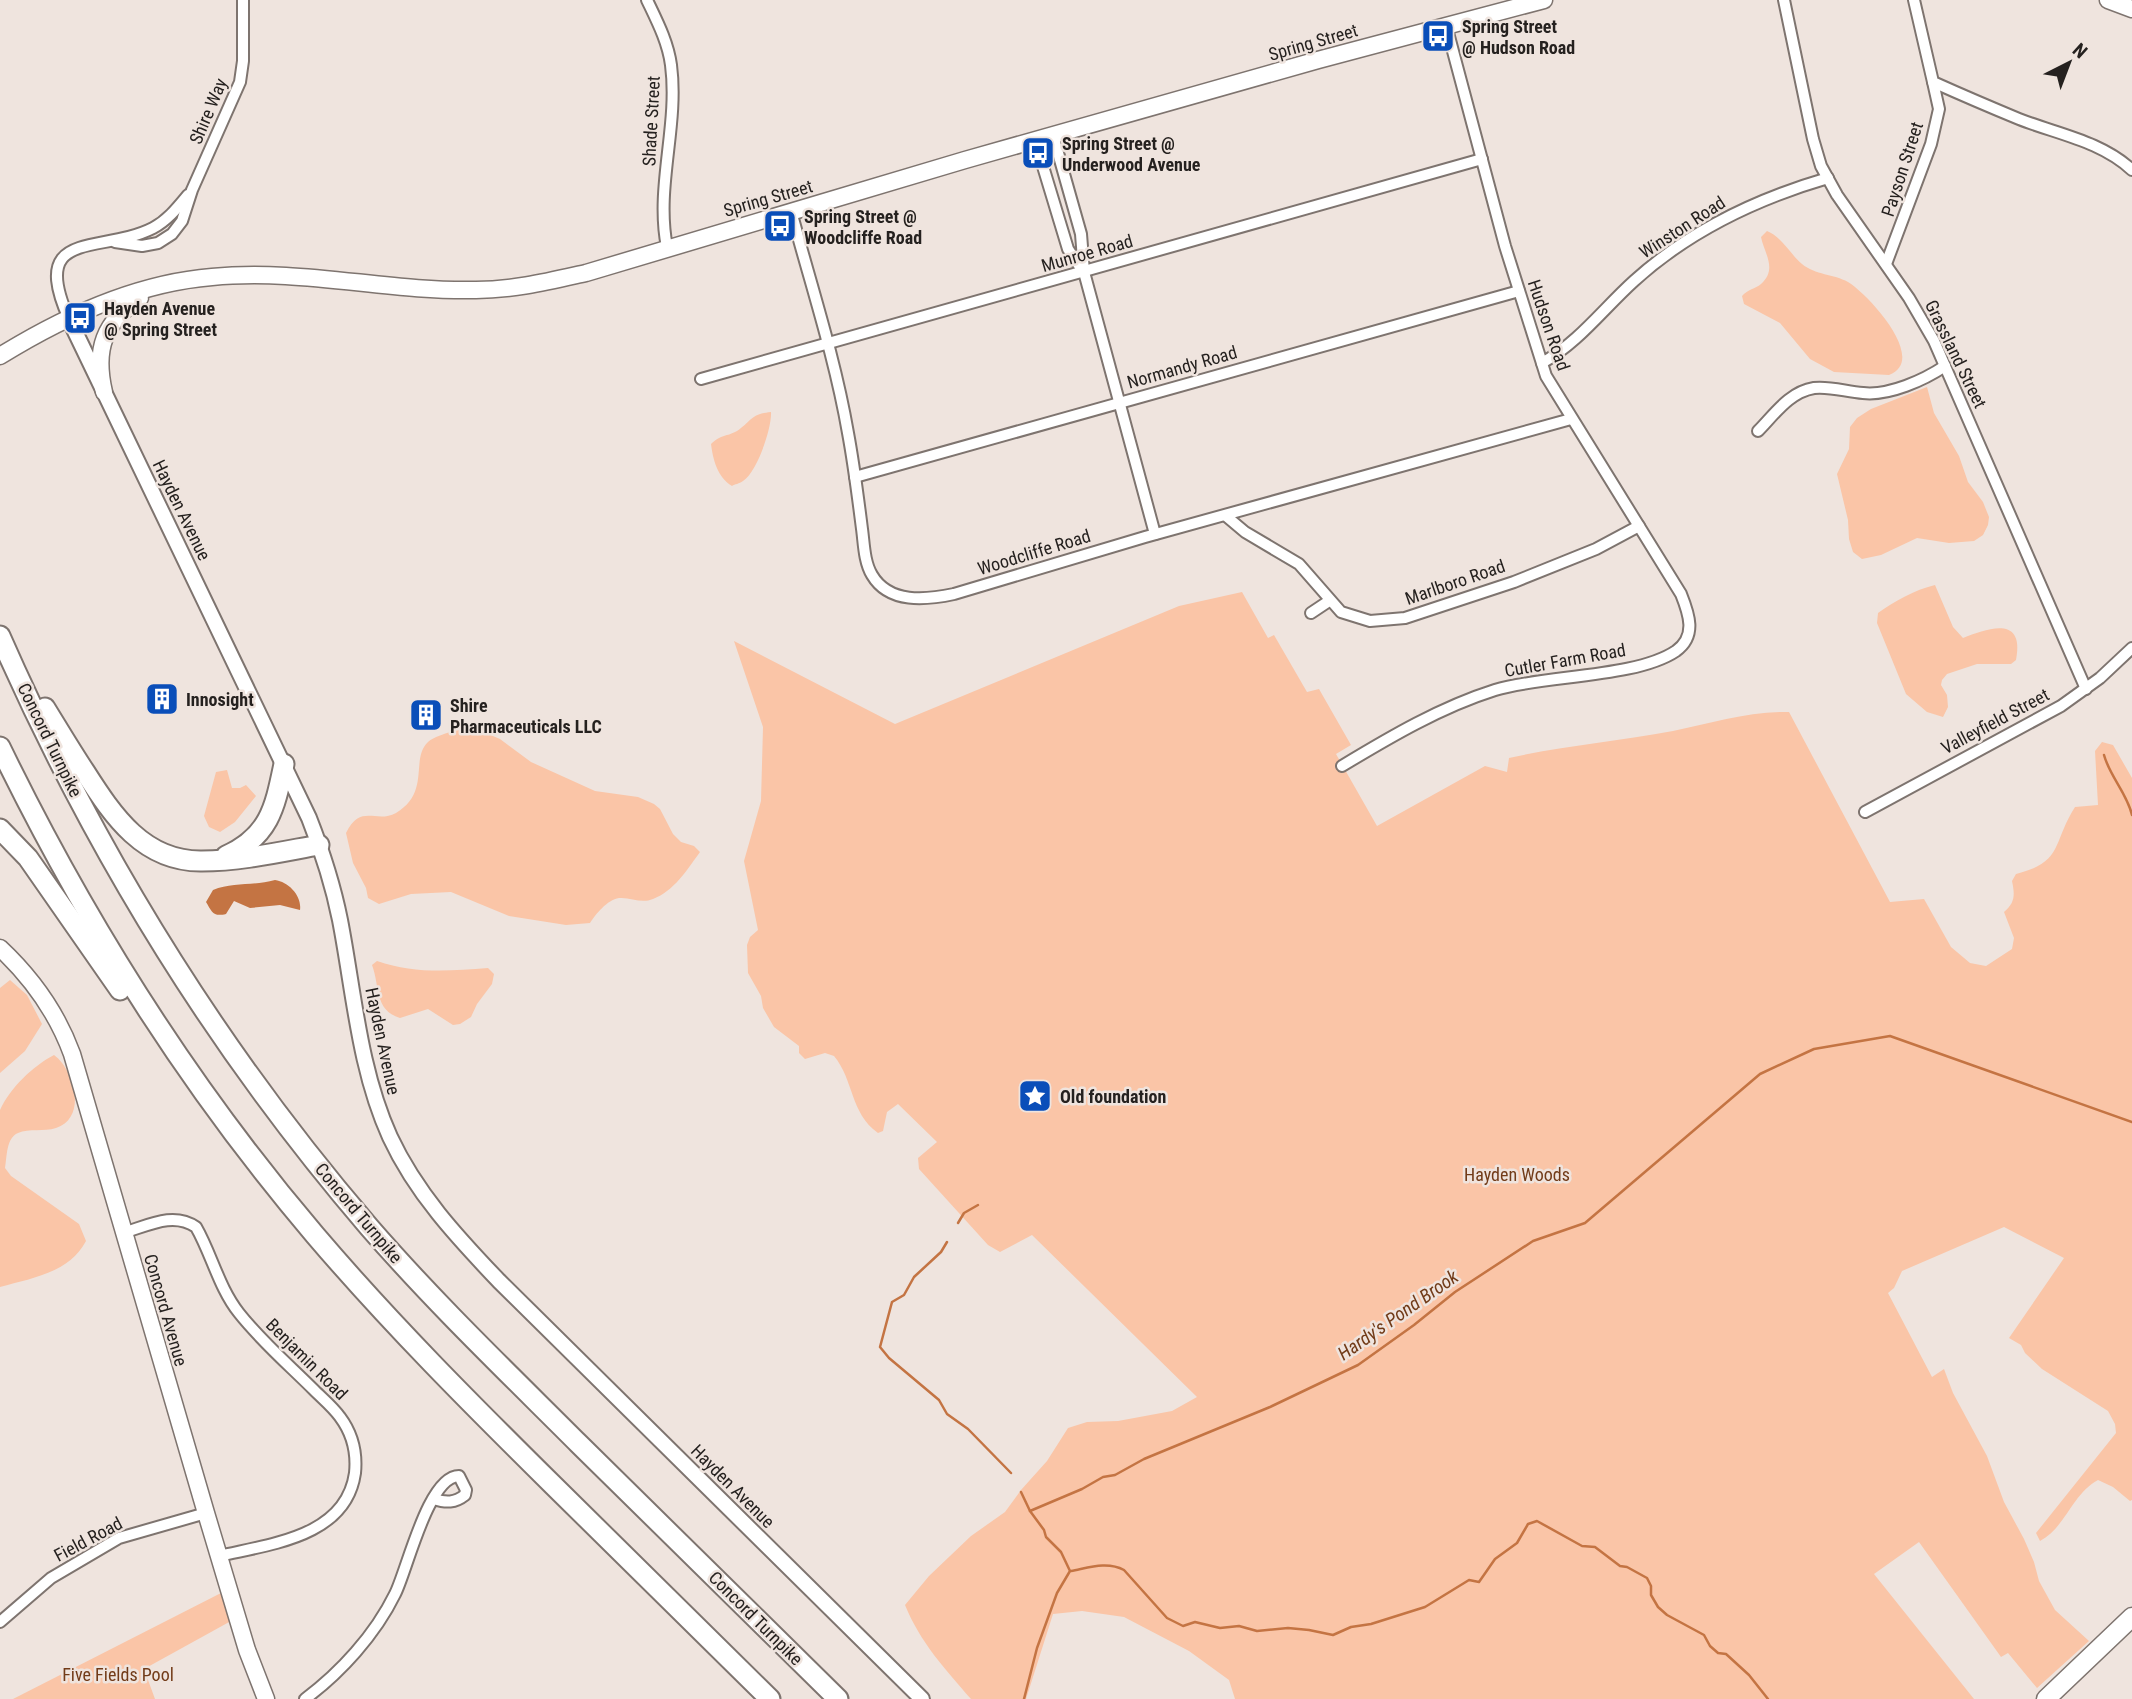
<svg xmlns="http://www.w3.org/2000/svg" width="2132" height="1699" viewBox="0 0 2132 1699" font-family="'Roboto Condensed',sans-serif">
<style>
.green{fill:#fac5a7}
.water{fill:#c47443}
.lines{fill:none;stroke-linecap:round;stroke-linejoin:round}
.stream{stroke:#c47443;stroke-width:2.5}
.minor-casing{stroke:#7e746f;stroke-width:14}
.tertiary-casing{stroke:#7e746f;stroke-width:18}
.secondary-casing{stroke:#7e746f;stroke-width:19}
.primary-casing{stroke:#7e746f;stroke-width:21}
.motorway-casing{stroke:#7e746f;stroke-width:23}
.minor{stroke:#fff;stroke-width:10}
.tertiary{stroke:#fff;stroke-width:14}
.secondary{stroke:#fff;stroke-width:16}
.primary{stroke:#fff;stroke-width:18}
.motorway{stroke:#fff;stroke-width:19}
.labels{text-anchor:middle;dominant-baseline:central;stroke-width:5;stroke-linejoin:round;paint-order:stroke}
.poi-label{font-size:18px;font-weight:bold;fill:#25211f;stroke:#efe4de;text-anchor:start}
.street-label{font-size:18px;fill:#25211f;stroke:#efe4de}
.park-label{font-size:18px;fill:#723b18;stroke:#efe4de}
.water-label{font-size:19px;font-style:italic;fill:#713b18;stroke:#efe4de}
</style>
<rect width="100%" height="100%" fill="#efe4de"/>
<g class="green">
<path d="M1767,231C1782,237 1790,254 1802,264C1815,275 1834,274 1848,282C1868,294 1929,360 1889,375L1834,372L1810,359L1780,323L1744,304L1742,296C1748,289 1755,289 1761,284C1778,269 1764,253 1761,237Z"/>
<path d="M1927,387L1934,413L1959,456L1968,482L1983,502L1989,517L1988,525L1983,535L1974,541L1949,543L1917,538L1881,555L1862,559L1853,552L1849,539L1848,520L1837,474L1849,449L1850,427L1857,418L1871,409Z"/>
<path d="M771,412C772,428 757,472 743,481C739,484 735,484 732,486C717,477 713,459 711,444C722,434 726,437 737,431C752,421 750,414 771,412Z"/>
<path d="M1935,585L1953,627L1963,638C1988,628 2025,615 2016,660L2011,664H1977L1947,674L1942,680L1941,685L1947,695L1948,707L1943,717L1927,712L1906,694L1877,623L1878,613C1895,601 1914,590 1935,585Z"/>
<path d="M1242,592L1268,638L1274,635L1307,692L1319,689L1351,745L1336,754L1377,826L1485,766L1507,772L1509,758C1563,746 1618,741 1673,731C1712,723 1749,711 1789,712L1890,902L1924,899L1951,947L1970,963L1986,966L2012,949L2014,938L2004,912C2015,903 2015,895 2012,881L2016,874C2064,862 2052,843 2075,807L2098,805L2095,751L2102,742L2113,745L2132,778V1500L2130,1501L2113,1487L2098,1480C2072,1494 2066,1527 2040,1541L2036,1533L2116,1433L2115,1424L2108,1411L2042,1369L2025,1353L2021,1345L2009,1338L2064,1258L2004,1227L1902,1271L1894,1288L1888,1293L1932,1377L1944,1369L1953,1393L1987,1456L2004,1502L2024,1539L2034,1562L2039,1581L2055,1610L2089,1641L2037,1688L2008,1653L2001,1657L1919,1542L1874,1574L1974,1699H1235L1229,1680L1189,1651L1124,1617L1082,1611L1053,1614L1026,1699H971C945,1669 920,1642 905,1605L929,1576L971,1536L1005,1512L1021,1490L1047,1461L1068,1428L1087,1422L1118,1421L1172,1411L1197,1397L1032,1235L1000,1252L988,1245L919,1169L918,1158L937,1142L898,1104L887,1112L883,1131L878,1133C850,1113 854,1080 834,1056L825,1053L805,1059L799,1053V1046L774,1027L763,1008L761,996L748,973L747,945L750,937L758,930L744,861L761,801L763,727L734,641L895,724L1179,606Z"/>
<path d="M462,728L481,731L500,739L531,762L595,791L638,797L654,804L660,809L673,834L681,842L694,846L700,852C687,870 674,891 653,899C641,904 631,897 619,898C607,900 596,914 590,923L566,925L509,916L451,892L411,894L379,904L368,898L366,888L353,863L346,833C361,803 376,824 396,813C431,792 410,759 428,742C432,738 441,735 447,733C453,731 456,729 462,728Z"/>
<path d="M227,770L232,788H240L246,785L256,796L235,822L220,832L209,827L204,816L216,772Z"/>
<path d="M377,961C414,974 449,971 488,968L494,974L492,984L477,1004L471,1017L460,1024L453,1025L428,1009L400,1018C374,1010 380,986 372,965Z"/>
<path d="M10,980L27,995L42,1024L25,1051L0,1073V988Z"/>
<path d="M54,1055C74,1069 88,1118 56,1128C44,1132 29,1128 18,1133C6,1138 7,1157 5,1168L11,1176L79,1224L86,1241C69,1273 32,1278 0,1287V1110C10,1088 33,1066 54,1055Z"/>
<path d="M221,1593L231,1621L144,1669L155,1699H13Z"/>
</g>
<path class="water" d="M275,880C289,882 302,896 300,910L280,905L250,908L234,901L226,914C213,917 212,912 206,902L213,890C233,882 254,886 275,880Z"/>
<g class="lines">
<g class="stream">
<path d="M2104,755C2110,777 2127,793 2132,815"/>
<path d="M958,1223L964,1213L978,1205"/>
<path d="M947,1242L941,1252L914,1277L904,1295L892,1302L880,1347L889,1358L939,1400L947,1414L968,1429L1011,1473"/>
<path d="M1021,1492L1030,1511"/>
<path d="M1071,1571C1088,1568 1107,1561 1124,1570L1167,1618L1183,1626L1195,1622L1220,1628L1239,1626L1257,1631L1288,1628L1309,1630L1333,1635L1351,1627L1371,1624L1425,1607L1469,1580L1479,1582L1495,1559L1517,1543L1528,1524L1537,1521L1582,1546L1595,1547L1620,1566L1627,1567L1647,1578L1651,1586V1595L1658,1607L1667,1615L1704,1635L1710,1646L1718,1653L1726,1654L1749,1675L1768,1699"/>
<path d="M1024,1699L1037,1648L1057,1593L1070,1571L1061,1552L1046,1537L1044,1530L1030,1511L1082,1489L1103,1477L1115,1475L1144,1459L1270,1407L1358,1365L1414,1325L1455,1292L1533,1241L1585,1223L1760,1074L1814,1049L1890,1036L2132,1122"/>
</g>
<defs>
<g id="minor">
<path d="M647,0C657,21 668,42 671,65C679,126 655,187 667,247"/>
<path d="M1784,0L1813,139L1821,166L1837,195L1909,298L1934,341L2086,689"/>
<path d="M1914,0L1933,82C1962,95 1990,107 2019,119C2057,134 2101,141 2132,170"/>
<path d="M1053,135L1081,234L1084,272L1155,534"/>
<path d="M1035,140L1068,249L1082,270"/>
<path d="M791,211C811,285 835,358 848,433C854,465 858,497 862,529C864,543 864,562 872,575C889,604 926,600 954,594L1145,537L1571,419"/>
<path d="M115,242L142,246L158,243L172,234L182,221L192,190L240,82L243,61V0"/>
<path d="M1886,264L1931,144L1939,109L1933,82"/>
<path d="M69,319C28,227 100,255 153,228C168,220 178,207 188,195"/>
<path d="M1542,363C1579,342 1603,309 1634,281C1690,230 1756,199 1828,178"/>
<path d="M701,379L1482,159"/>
<path d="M1758,431C1774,415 1789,392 1814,388C1830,386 1847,392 1863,393C1889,396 1924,380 1945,366"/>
<path d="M855,477L1519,291"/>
<path d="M1226,516L1245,532L1299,564L1341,612L1370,621L1405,618L1514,582L1596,549L1639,526"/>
<path d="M1311,613L1329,601"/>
<path d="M1342,766C1390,737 1441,707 1495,690C1544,675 1636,678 1676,651C1697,636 1689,614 1681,594L1546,376L1505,246L1446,25"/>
<path d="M1865,812L2061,706L2100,678L2132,648"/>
<path d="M123,1233C147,1226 173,1211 196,1227C212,1255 219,1288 239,1313C261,1341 289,1365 314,1390C323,1399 333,1407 340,1417C352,1433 357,1453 355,1473C346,1537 270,1544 219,1556"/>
<path d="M0,1622L51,1578L119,1538L206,1513"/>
<path d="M305,1699C340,1673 375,1635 395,1594C407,1571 428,1476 459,1476L466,1490L465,1495C455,1503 446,1503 434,1499"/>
</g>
<path id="tertiary" d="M69,319L309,818C322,851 333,885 340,920C354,992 359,1069 390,1137C416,1193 457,1237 499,1281L922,1699"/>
<g id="secondary">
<path d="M2108,0L2132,9"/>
<path d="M0,356C63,317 137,283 212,277C300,268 388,292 476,290C514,290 550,281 586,273L965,160L1318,60L1544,0"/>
<path d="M104,392C94,349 104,322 140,298"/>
<path d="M0,948C32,978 57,1013 72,1054L206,1513L247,1650L266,1699"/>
</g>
<path id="primary" d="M2046,1699L2132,1617"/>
<g id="motorway">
<path d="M0,636C94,850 217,1050 369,1227C435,1303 508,1373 579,1444C666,1529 752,1614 838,1699"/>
<path d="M45,708C58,729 71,751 85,772C113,816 144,862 202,861C241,861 280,852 319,845"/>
<path d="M0,747C85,922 189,1087 315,1235C390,1323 472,1405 554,1486C626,1557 698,1628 770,1699"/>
<path d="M0,829L28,858L120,990"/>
<path d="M226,856C270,836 275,807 284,764"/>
</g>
</defs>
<use href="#minor" class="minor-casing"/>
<use href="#tertiary" class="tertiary-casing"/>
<use href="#secondary" class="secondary-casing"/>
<use href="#primary" class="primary-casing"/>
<use href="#motorway" class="motorway-casing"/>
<use href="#minor" class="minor"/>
<use href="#tertiary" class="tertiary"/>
<use href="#secondary" class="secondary"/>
<use href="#primary" class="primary"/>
<use href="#motorway" class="motorway"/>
</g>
<defs>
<symbol id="bus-square" viewBox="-11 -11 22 22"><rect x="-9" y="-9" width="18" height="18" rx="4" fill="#0a4eb9" stroke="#efe4de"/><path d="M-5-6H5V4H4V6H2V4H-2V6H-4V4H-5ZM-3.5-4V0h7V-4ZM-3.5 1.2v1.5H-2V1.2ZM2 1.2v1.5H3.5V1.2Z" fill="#fff"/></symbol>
<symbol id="building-square" viewBox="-11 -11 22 22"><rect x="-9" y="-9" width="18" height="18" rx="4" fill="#0a4eb9" stroke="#efe4de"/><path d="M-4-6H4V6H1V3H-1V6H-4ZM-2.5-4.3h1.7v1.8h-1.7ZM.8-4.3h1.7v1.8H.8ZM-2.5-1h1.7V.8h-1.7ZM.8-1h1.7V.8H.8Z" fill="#fff"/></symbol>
<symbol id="sight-square" viewBox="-11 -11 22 22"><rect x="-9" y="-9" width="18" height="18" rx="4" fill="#0a4eb9" stroke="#efe4de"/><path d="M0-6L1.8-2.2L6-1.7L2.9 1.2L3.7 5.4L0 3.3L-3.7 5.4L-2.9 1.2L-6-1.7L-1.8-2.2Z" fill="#fff"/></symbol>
</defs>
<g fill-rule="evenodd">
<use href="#bus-square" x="1419" y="17" width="38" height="38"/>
<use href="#bus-square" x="1019" y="134" width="38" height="38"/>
<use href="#bus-square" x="761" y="207" width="38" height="38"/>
<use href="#bus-square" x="61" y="299" width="38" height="38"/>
<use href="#building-square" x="143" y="680" width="38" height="38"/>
<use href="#building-square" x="407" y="696" width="38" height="38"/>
<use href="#sight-square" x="1016" y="1077" width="38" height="38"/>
</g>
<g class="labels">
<g class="poi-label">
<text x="1462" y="26">Spring Street<tspan x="1462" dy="21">@ Hudson Road</tspan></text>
<text x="1062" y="143">Spring Street @<tspan x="1062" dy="21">Underwood Avenue</tspan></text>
<text x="804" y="216">Spring Street @<tspan x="804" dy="21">Woodcliffe Road</tspan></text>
<text x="104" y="308">Hayden Avenue<tspan x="104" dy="21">@ Spring Street</tspan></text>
<text x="186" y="699">Innosight</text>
<text x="450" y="705">Shire<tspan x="450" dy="21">Pharmaceuticals LLC</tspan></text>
<text x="1060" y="1096">Old foundation</text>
</g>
<g class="street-label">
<text transform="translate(1313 42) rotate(-16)">Spring Street</text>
<text transform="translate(208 111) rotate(-67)">Shire Way</text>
<text transform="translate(651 121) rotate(-87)">Shade Street</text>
<text transform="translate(1902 169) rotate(-72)">Payson Street</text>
<text transform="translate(768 198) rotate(-16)">Spring Street</text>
<text transform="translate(1682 227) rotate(-33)">Winston Road</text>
<text transform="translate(1087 253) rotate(-16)">Munroe Road</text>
<text transform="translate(1549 325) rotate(71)">Hudson Road</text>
<text transform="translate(1956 354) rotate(64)">Grassland Street</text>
<text transform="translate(1182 367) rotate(-16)">Normandy Road</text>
<text transform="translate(182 510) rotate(64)">Hayden Avenue</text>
<text transform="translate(1034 552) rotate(-17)">Woodcliffe Road</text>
<text transform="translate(1455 582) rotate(-19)">Marlboro Road</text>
<text transform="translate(1565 660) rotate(-10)">Cutler Farm Road</text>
<text transform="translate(1995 721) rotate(-28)">Valleyfield Street</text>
<text transform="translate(50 740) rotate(64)">Concord Turnpike</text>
<text transform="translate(383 1041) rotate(78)">Hayden Avenue</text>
<text transform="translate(359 1213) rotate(50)">Concord Turnpike</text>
<text transform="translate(166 1310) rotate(74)">Concord Avenue</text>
<text transform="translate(307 1359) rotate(45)">Benjamin Road</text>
<text transform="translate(733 1486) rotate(45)">Hayden Avenue</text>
<text transform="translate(88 1539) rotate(-28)">Field Road</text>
<text transform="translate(756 1618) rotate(45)">Concord Turnpike</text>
</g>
<g class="park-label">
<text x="1517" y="1174">Hayden Woods</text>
<text x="118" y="1674">Five Fields Pool</text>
</g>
<g class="water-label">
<text transform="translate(1398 1315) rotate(-35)">Hardy's Pond Brook</text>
</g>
</g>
<g transform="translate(2069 63) rotate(42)" stroke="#efe4de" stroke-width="5" paint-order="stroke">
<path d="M0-5L12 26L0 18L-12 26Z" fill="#25211f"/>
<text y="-10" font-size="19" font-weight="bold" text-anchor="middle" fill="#25211f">N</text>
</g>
</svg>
